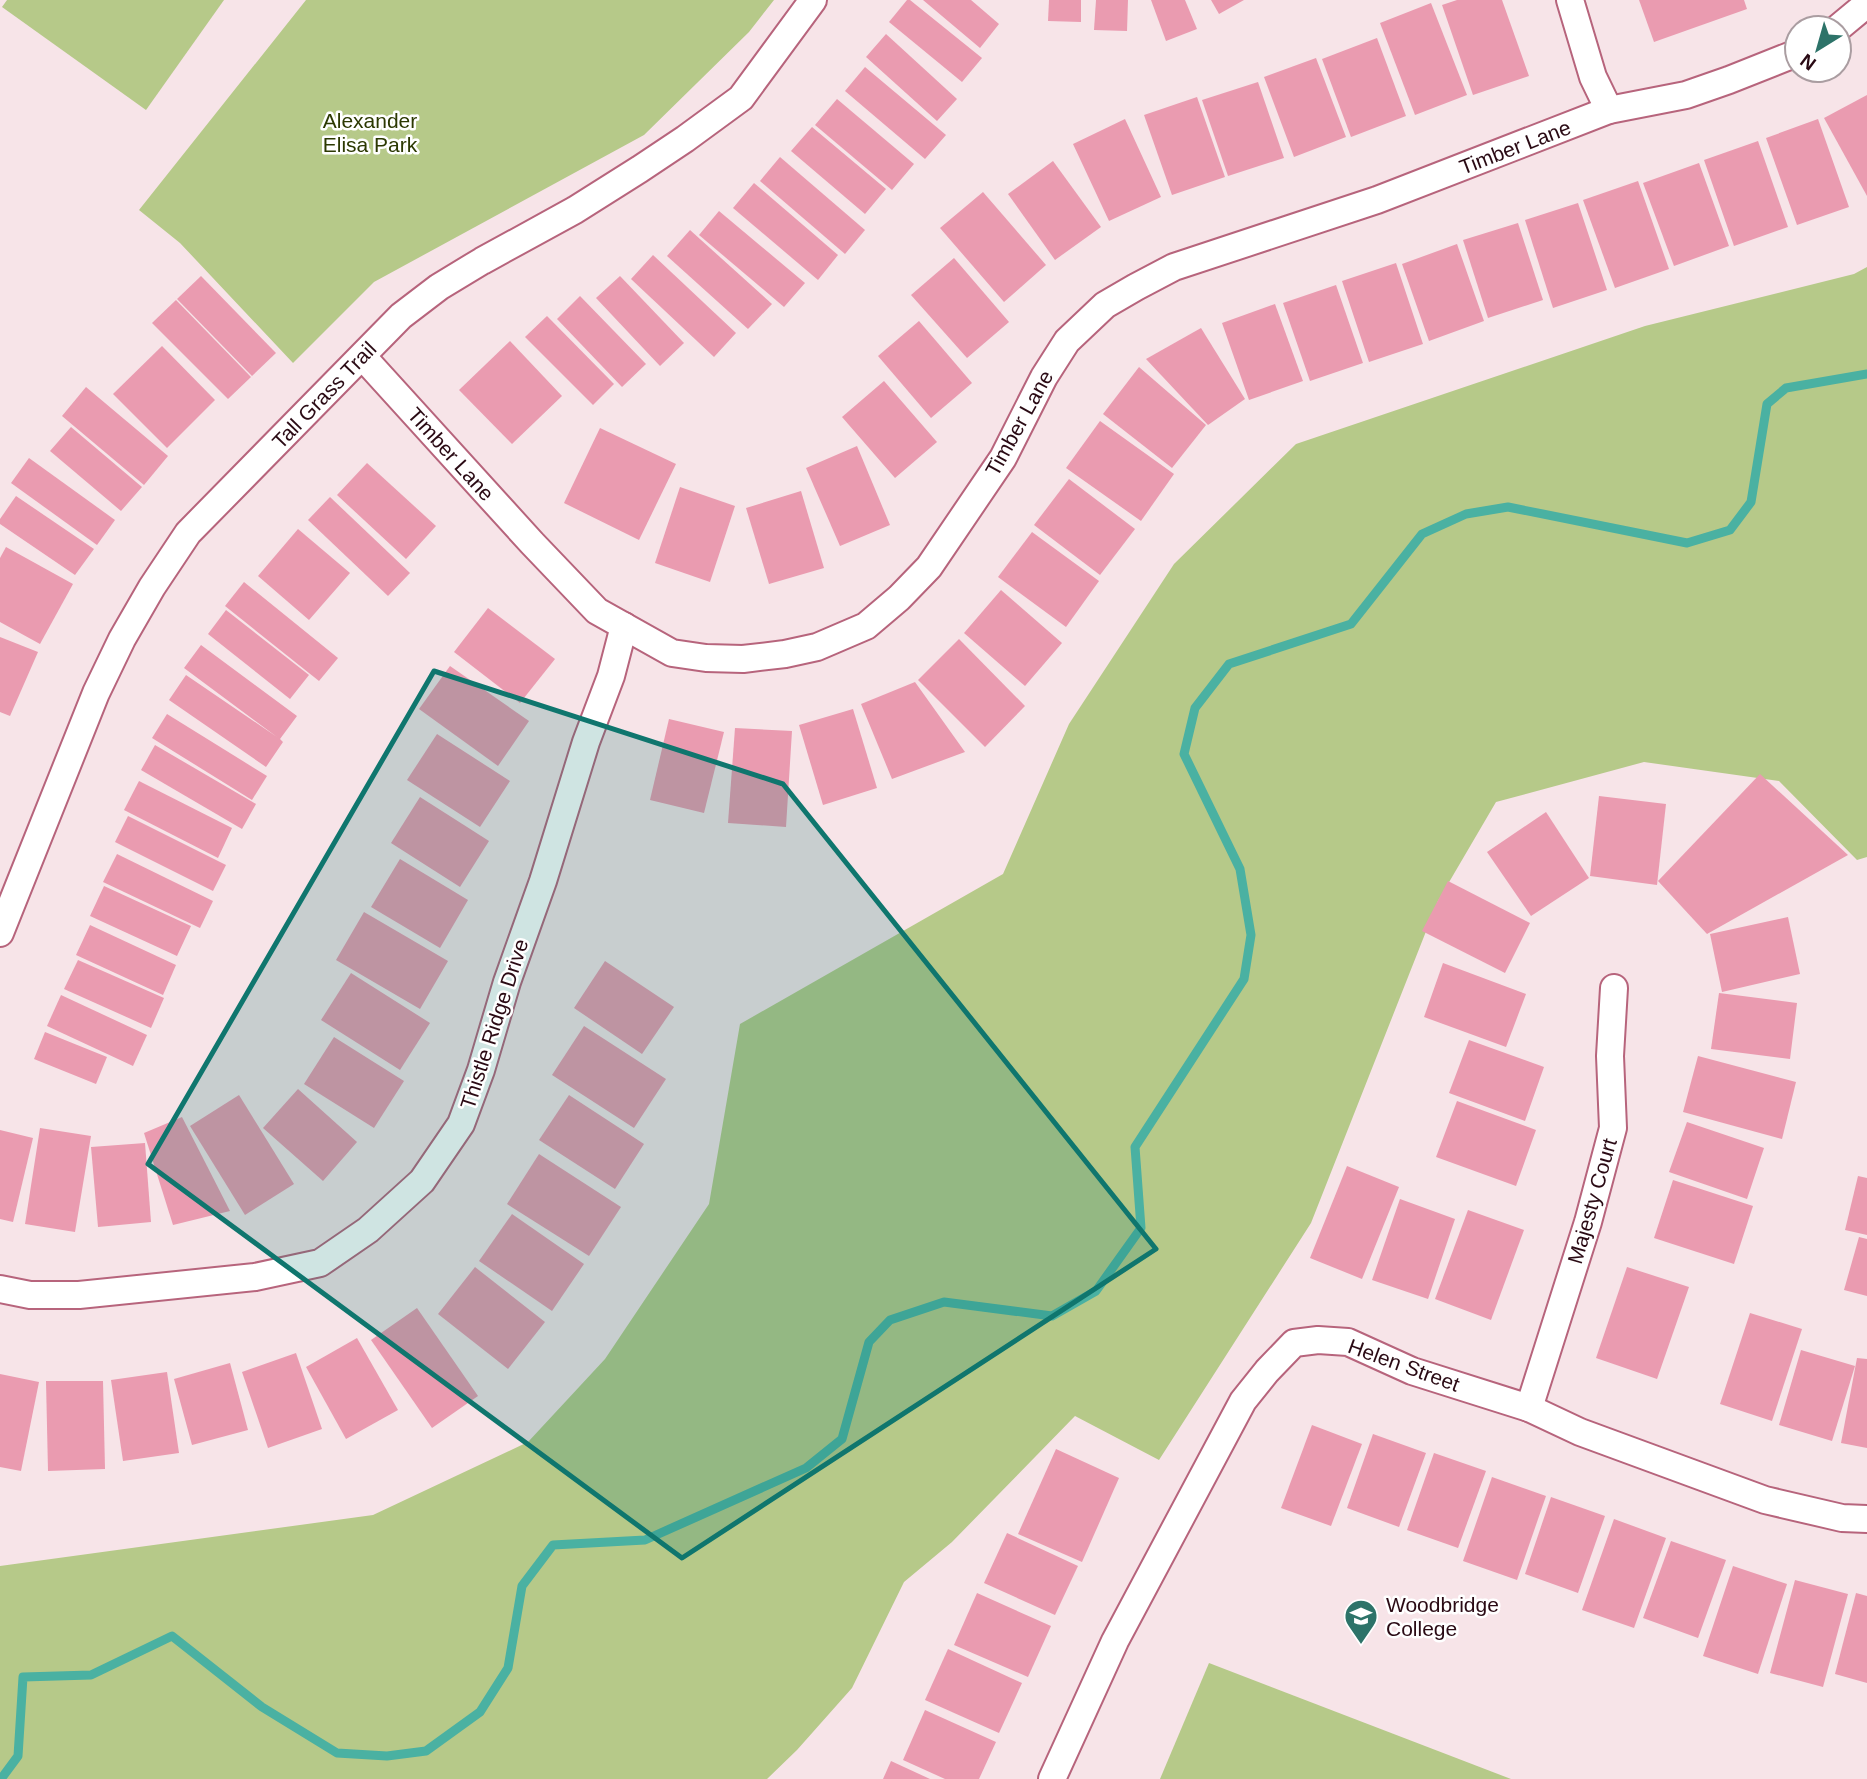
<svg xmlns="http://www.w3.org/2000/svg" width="1867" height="1779" viewBox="0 0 1867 1779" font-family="Helvetica,sans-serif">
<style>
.green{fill:#b6c989}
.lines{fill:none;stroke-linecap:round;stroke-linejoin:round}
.stream{stroke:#4ab1a2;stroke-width:9}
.building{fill:#ea9bb0}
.street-casing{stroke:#b7647c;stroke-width:30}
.street{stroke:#fff;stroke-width:26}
.marked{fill:#0f766e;fill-opacity:0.2;stroke:#0f766e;stroke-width:5;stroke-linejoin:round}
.labels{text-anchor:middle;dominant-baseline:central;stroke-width:5;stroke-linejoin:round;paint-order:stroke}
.park-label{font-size:21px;fill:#2c3902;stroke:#fff}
.street-label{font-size:21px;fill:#2a0a14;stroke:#fff}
.poi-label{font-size:21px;fill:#2a0a14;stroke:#fff;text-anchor:start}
</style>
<rect width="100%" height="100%" fill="#f7e4e8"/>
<g class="green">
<path d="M7,0H224L146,110L2,7Z"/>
<path d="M306,0H774L749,32L644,135L374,282L293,363L180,243L139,210Z"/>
<path d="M1867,267V857L1857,860L1779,781L1644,762L1496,802L1438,901L1311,1223L1159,1460L1075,1416L952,1542L904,1582L852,1688L797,1750L767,1779H0V1566L373,1515L528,1442L605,1359L709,1204L740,1024L1003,874L1069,724L1174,564L1296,444L1645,326L1854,274Z"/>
<path d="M1209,1663L1511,1779H1160Z"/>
</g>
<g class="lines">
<path class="stream" d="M1,1779L18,1756L23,1677L91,1675L172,1636L262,1707L337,1753L387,1756L426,1751L480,1712L508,1668L522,1586L553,1545L645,1540L806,1468L842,1439L869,1342L890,1320L944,1302L1052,1316L1096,1291L1141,1228L1135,1147L1244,979L1251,935L1240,869L1184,754L1195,708L1229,664L1351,624L1422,534L1466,514L1508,507L1687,543L1730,530L1751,502L1767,404L1786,388L1867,374"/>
</g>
<g class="building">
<path d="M907,0H910L982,58L962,82L889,22Z"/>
<path d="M923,0H971L999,24L980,48Z"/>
<path d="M1049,0H1081V22L1048,21Z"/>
<path d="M1096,0H1128L1127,31L1094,30Z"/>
<path d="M1151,0H1185L1197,29L1166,41Z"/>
<path d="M1211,0H1244L1219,14Z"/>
<path d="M1457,0H1502L1529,76L1473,95L1442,5Z"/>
<path d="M1639,0H1744L1747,9L1654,42Z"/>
<path d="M1431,3L1467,95L1415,115L1380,23Z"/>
<path d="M886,34L957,99L937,121L866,57Z"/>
<path d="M1377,38L1406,116L1351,137L1322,59Z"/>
<path d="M1316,58L1346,137L1294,157L1264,77Z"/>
<path d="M865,67L946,135L925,159L845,91Z"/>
<path d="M1258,82L1284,158L1228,176L1202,100Z"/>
<path d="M1867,95V196L1824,118Z"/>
<path d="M1197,97L1225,177L1172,195L1144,115Z"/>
<path d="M837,99L914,164L892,190L815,125Z"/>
<path d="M1125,119L1161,197L1109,221L1073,144Z"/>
<path d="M1818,119L1849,207L1797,225L1766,138Z"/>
<path d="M812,127L886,189L865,214L791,151Z"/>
<path d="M1758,141L1788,227L1734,246L1704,160Z"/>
<path d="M780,157L865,230L845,254L760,181Z"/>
<path d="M1053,161L1101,227L1055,260L1008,194Z"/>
<path d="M1699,163L1729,246L1674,266L1643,183Z"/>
<path d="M1638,181L1669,269L1615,288L1583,200Z"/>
<path d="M754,183L838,255L818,280L733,208Z"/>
<path d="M983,192L1046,265L1004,302L940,228Z"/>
<path d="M1578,203L1607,290L1553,308L1525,220Z"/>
<path d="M719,211L805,283L784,307L699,235Z"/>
<path d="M1518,223L1543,300L1488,318L1463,240Z"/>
<path d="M690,230L772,304L748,329L667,256Z"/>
<path d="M1457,244L1484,321L1429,341L1402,264Z"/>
<path d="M653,255L736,333L714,357L631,279Z"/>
<path d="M954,258L1009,322L967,358L911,295Z"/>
<path d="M1396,263L1423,344L1369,362L1342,281Z"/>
<path d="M201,276L276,353L252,376L177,299Z"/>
<path d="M620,276L684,343L660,366L596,298Z"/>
<path d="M1336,285L1363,363L1310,381L1283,303Z"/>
<path d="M580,296L646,364L622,387L557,319Z"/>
<path d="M176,300L251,377L228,399L152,323Z"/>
<path d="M1275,304L1303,381L1249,400L1222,323Z"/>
<path d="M547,316L614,384L593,405L525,337Z"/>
<path d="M919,321L972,383L931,418L878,356Z"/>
<path d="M1201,328L1245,399L1208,425L1146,359Z"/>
<path d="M510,341L562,396L512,444L459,390Z"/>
<path d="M162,346L215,400L167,448L113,394Z"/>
<path d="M1139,367L1206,425L1172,468L1103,414Z"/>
<path d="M884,381L937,442L895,478L842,417Z"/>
<path d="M86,387L168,456L144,485L62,416Z"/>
<path d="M1100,421L1174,474L1141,521L1066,468Z"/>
<path d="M71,427L142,487L121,511L50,451Z"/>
<path d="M600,428L676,464L639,540L564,503Z"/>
<path d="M857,446L890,525L840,546L806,468Z"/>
<path d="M29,458L115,520L97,545L11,483Z"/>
<path d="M367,463L436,526L406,559L337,495Z"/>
<path d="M1069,479L1135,529L1100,575L1034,525Z"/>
<path d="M680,487L735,506L710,582L655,563Z"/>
<path d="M801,491L824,568L769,584L746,508Z"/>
<path d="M16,496L94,549L75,575L0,524V519Z"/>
<path d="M330,497L410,573L388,596L308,520Z"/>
<path d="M298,529L350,573L309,620L258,576Z"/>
<path d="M1032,532L1099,581L1066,627L998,577Z"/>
<path d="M6,547L73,584L40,644L0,622V558Z"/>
<path d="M244,582L338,658L319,681L225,606Z"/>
<path d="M1001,590L1062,643L1025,686L964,633Z"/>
<path d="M488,608L555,659L520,703L454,652Z"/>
<path d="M226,610L309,675L290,699L208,634Z"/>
<path d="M0,637L38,652L10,716L0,712Z"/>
<path d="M959,639L1025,706L985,747L918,680Z"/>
<path d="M201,645L297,716L280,739L283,742L266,767L169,700L186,675L277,737L184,668Z"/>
<path d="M450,666L529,721L498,766L419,709Z"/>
<path d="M915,682L965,752L892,779L861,704Z"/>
<path d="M853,709L877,788L823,805L799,725Z"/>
<path d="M167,714L267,776L252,800L152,738Z"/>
<path d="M669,719L724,732L704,813L650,800Z"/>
<path d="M735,728L792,731L786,827L728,823Z"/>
<path d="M437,734L510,781L480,827L407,780Z"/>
<path d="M155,745L256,804L242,829L141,770Z"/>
<path d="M1760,774L1848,855L1707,934L1658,881Z"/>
<path d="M139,781L232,828L218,858L124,810Z"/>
<path d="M1599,796L1666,804L1657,885L1590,876Z"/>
<path d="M420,797L489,841L460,887L391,843Z"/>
<path d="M1546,812L1589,878L1531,916L1487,852Z"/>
<path d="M128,816L226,865L213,891L115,842Z"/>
<path d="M117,854L213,901L200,928L103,882Z"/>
<path d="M400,859L468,900L440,948L371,907Z"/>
<path d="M1448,881L1530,923L1505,973L1422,931Z"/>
<path d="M104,886L191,926L177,956L90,916Z"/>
<path d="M364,912L448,961L420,1009L336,960Z"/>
<path d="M1788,917L1800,974L1722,992L1710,934Z"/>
<path d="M90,925L176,965L163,995L76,955Z"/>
<path d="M78,960L164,998L151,1028L64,989Z"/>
<path d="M605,961L674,1007L642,1054L574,1008Z"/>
<path d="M1443,963L1526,994L1506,1047L1424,1017Z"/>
<path d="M351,973L430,1023L400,1070L321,1020Z"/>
<path d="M1719,993L1797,1003L1790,1059L1711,1049Z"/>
<path d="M61,995L147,1035L133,1066L47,1026Z"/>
<path d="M584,1026L666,1079L634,1128L552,1075Z"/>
<path d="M45,1032L107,1057L96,1084L34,1059Z"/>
<path d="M334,1037L404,1081L374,1128L304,1084Z"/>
<path d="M1469,1040L1544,1067L1525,1121L1449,1093Z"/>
<path d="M1698,1056L1796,1082L1782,1139L1683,1112Z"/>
<path d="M298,1089L357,1142L323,1181L263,1128Z"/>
<path d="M239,1095L294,1184L245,1215L190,1126Z"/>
<path d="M569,1095L644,1144L615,1189L539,1140Z"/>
<path d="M1457,1101L1536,1130L1516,1186L1436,1157Z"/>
<path d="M182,1117L230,1211L173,1225L144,1133Z"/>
<path d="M1687,1122L1764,1148L1747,1199L1669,1172Z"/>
<path d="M40,1128L91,1136L75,1232L25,1224Z"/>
<path d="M0,1130L33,1138L13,1222L0,1219Z"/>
<path d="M145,1143L151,1222L98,1227L91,1147Z"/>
<path d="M539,1154L621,1207L589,1256L507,1204Z"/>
<path d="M1347,1166L1399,1187L1362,1279L1310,1258Z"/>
<path d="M1858,1176L1867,1178V1235L1845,1230Z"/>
<path d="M1673,1180L1753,1206L1734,1264L1654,1238Z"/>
<path d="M1400,1199L1455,1219L1428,1299L1372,1280Z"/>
<path d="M1468,1210L1524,1230L1491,1320L1435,1299Z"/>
<path d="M512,1214L584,1264L552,1311L479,1261Z"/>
<path d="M1859,1237L1867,1239V1296L1844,1290Z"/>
<path d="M475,1267L545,1322L508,1369L438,1314Z"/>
<path d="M1627,1267L1689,1287L1657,1379L1596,1358Z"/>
<path d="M417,1308L478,1396L432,1428L371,1340Z"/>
<path d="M1750,1313L1802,1329L1772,1421L1720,1404Z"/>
<path d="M357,1338L398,1410L346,1439L306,1367Z"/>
<path d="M1801,1350L1855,1366L1832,1441L1779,1425Z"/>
<path d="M296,1353L322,1429L268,1448L242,1372Z"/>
<path d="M1857,1358L1867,1359V1448L1841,1443Z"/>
<path d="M230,1363L248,1430L192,1445L174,1379Z"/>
<path d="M167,1372L179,1453L123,1461L111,1380Z"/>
<path d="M0,1374L39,1382L21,1471L0,1467Z"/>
<path d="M46,1381H103L105,1469L48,1471Z"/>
<path d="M1312,1425L1362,1444L1331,1526L1281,1508Z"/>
<path d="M1373,1434L1426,1453L1399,1527L1347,1508Z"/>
<path d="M1056,1449L1119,1478L1082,1562L1018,1534Z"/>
<path d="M1434,1453L1486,1471L1458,1548L1407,1530Z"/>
<path d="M1492,1477L1546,1496L1517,1580L1463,1561Z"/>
<path d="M1551,1497L1605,1516L1578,1593L1525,1574Z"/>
<path d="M1614,1519L1666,1538L1634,1628L1582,1610Z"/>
<path d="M1007,1533L1078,1566L1055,1615L984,1583Z"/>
<path d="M1671,1541L1726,1560L1698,1638L1643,1618Z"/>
<path d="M1733,1566L1787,1584L1758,1674L1703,1656Z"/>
<path d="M1795,1580L1848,1594L1823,1687L1770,1673Z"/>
<path d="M977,1593L1051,1626L1028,1677L954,1645Z"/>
<path d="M1856,1593L1867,1596V1683L1835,1674Z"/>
<path d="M948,1649L1022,1683L999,1733L925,1700Z"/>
<path d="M925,1710L996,1742L979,1779H945L903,1760Z"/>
<path d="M891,1761L930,1779H883Z"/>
</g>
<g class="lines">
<defs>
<g id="street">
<path d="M1570,0L1593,77L1609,110"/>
<path d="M1838,28L1867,4"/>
<path d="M363,357L532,543L597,611L672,653L706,658L743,659L785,654L817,647L866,626L899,598L929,567L1003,458L1044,377L1067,341L1105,305L1136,287L1174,267L1377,200L1609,110L1686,95L1729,80L1797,53"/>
<path d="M0,933L96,693L122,639L152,587L188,533L401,316L439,287L482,261L575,210L640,169L685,139L741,98L813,0"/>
<path d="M0,1289L30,1295H79L255,1277L320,1263L368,1230L422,1181L461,1124L481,1070L507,982L543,881L586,742L611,676L624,626"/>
<path d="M1529,1408L1588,1222L1613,1128L1610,1056L1614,988"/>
<path d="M1052,1779L1115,1641L1243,1401L1267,1371L1294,1343L1318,1340L1348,1342L1412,1371L1529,1408L1580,1432L1765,1500L1842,1518L1867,1519"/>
</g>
</defs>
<use href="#street" class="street-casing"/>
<use href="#street" class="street"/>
</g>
<path class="marked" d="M434,671L783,784L1156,1249L682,1558L148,1164Z"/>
<defs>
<symbol id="school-pin" viewBox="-11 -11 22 30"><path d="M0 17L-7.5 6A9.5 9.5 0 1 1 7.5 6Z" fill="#2d7369" stroke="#fff"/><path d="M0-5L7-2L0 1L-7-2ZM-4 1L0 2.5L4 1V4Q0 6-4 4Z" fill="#fff"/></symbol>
</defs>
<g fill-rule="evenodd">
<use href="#school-pin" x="1342" y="1597" width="38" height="52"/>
</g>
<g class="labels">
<g class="park-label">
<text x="370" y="120">Alexander<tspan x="370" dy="24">Elisa Park</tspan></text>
</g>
<g class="street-label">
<text transform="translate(1515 147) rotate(-21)">Timber Lane</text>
<text transform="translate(324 395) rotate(-46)">Tall Grass Trail</text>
<text transform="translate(1019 423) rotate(-61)">Timber Lane</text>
<text transform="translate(451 454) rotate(48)">Timber Lane</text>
<text transform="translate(494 1024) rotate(-72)">Thistle Ridge Drive</text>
<text transform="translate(1592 1201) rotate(-74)">Majesty Court</text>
<text transform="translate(1404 1365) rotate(20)">Helen Street</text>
</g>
<g class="poi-label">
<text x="1386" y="1604">Woodbridge<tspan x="1386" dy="24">College</tspan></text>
</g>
</g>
<g transform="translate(1818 49) rotate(217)"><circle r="33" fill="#ffffff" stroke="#aa9da1" stroke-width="2"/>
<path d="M0-5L12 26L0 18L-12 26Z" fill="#2d7369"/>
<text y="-10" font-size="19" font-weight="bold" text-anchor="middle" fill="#2a0a14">N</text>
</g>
</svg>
